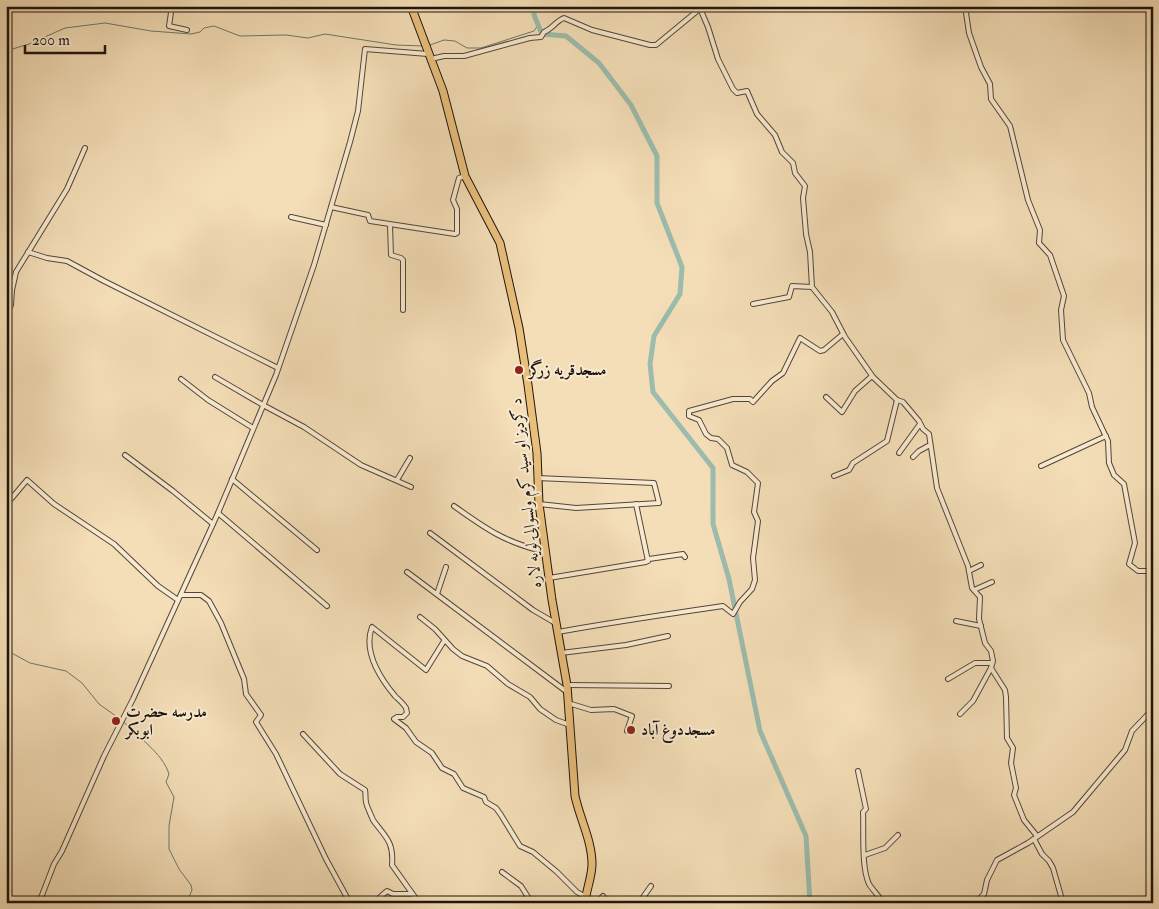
<svg xmlns="http://www.w3.org/2000/svg" width="1159" height="909" viewBox="0 0 1159 909" font-family="'IM FELL Double Pica',Amiri,serif">
<style>
.lines{fill:none;stroke-linecap:round;stroke-linejoin:round}
.stream{stroke:#69796e;stroke-width:1}
.river{stroke:#9cbcae;stroke-width:5}
.minor-casing{stroke:#534638;stroke-width:6}
.highway-casing{stroke:#1d140d;stroke-width:9}
.minor{stroke:#f8ead0;stroke-width:4}
.highway{stroke:#eabf7c;stroke-width:7}
.poi-dot{fill:#8f2418;stroke:#f8ead0;stroke-width:2}
.labels{text-anchor:middle;dominant-baseline:central;stroke-width:4;stroke-linejoin:round;paint-order:stroke}
.poi-label{font-size:16px;font-weight:bold;fill:#1d140d;stroke:#f8ead0;text-anchor:start}
.street-label{font-size:16px;fill:#1d140d;stroke:#f8ead0}
</style>
<rect width="100%" height="100%" fill="#f4deb7"/>
<filter id="stains"><feTurbulence type="fractalNoise" baseFrequency=".004" numOctaves="4"/><feColorMatrix values="0 0 0 0 .2 0 0 0 0 .09 0 0 0 0 .02 0 0 0 .5 -.17"/></filter>
<radialGradient id="worn" r=".72"><stop offset=".6" stop-color="#630" stop-opacity="0"/><stop offset="1" stop-color="#630" stop-opacity=".3"/></radialGradient>
<g class="lines">
<g class="stream">
<path d="M430,45L444,40L455,41L467,48H481L534,31L538,25"/>
<path d="M6,51L29,44L65,28L105,23L151,31L191,34L200,32L204,28L214,26L240,36L286,35L308,38L325,34L396,45L423,46"/>
<path d="M6,650L30,663L66,671L82,683L99,704L120,719"/>
<path d="M123,721C138,738 162,752 169,774L166,782L174,797L169,826V849L179,869L191,885L192,890L189,897L195,903"/>
</g>
<path class="river" d="M535,6L534,15L542,34L566,36L599,63L631,105L657,156V203L682,267L680,294L654,336L650,364L653,392L713,468V524L729,579L760,731L806,836L810,903"/>
<defs>
<g id="minor">
<path d="M172,6L169,26L187,30"/>
<path d="M400,6L412,8"/>
<path d="M699,6L708,27L718,59L733,89L737,93L747,91L757,114L775,135L782,152L793,163L795,173L805,186L803,198L806,234L810,252L812,287L832,312L845,337L873,377L897,400L903,402L919,421L923,429L929,434L937,488L968,566L972,588L980,597L979,619L985,643L991,651L993,661L991,668L1005,690L1006,697L1007,738L1013,748L1011,763L1016,788L1014,795L1024,820L1037,836"/>
<path d="M965,6L969,33L981,67L990,84L991,99L1010,126L1028,200L1040,230L1039,243L1050,255L1064,296L1061,310L1063,340L1089,393L1092,407L1108,441L1109,463L1114,475L1124,484L1135,543L1129,564L1138,571H1153"/>
<path d="M431,59L444,56H464L530,38L541,37L544,32C553,28 556,21 564,18L592,30L650,45H656L696,12L697,6"/>
<path d="M331,207L368,215L370,221L455,234L457,233V209L453,200L459,178L465,176"/>
<path d="M291,217L326,225"/>
<path d="M390,225L391,255L401,258L403,260V310"/>
<path d="M28,252L47,258L67,261L104,281L278,368"/>
<path d="M753,304L789,297L792,286L812,287"/>
<path d="M6,314L11,305L12,290L16,272L67,189L85,148"/>
<path d="M215,377L263,405L304,427L361,465L411,487"/>
<path d="M181,379L208,400L253,428"/>
<path d="M826,397L842,412L855,391L872,376"/>
<path d="M899,453L920,424"/>
<path d="M125,455L173,491L213,524"/>
<path d="M913,457L919,451L930,445"/>
<path d="M1041,466L1106,436"/>
<path d="M834,476L849,470L853,463L887,441L897,400"/>
<path d="M537,478L654,483L659,503L576,508L539,504"/>
<path d="M232,479L317,550"/>
<path d="M397,480L410,458"/>
<path d="M636,504L648,561"/>
<path d="M6,505L27,480L54,504L114,544L158,586L178,600"/>
<path d="M454,506C486,529 506,543 546,552"/>
<path d="M218,513L327,606"/>
<path d="M430,533L533,610L557,624"/>
<path d="M969,571L981,565"/>
<path d="M407,572L567,692"/>
<path d="M549,578L646,562L649,559L683,554L685,557"/>
<path d="M974,590L992,582"/>
<path d="M437,594L446,567"/>
<path d="M181,595H201L209,601L221,623L244,679L246,694L261,715L256,722L276,754L326,859L350,903"/>
<path d="M420,617L435,629L453,649L462,656L487,666L508,684L530,697L540,709L556,720L570,725"/>
<path d="M956,621L981,626"/>
<path d="M558,632C613,622 668,614 723,606L733,614L740,602L752,589L755,580L753,558L758,521L754,512L758,483L747,472L732,465L727,448L718,439L711,438L706,434L699,420L689,416V411L733,399H750L753,402L772,381L783,373L800,338L820,351L824,350L843,334"/>
<path d="M444,641L426,670L372,627C363,651 380,678 395,696C399,700 403,703 406,708L407,713L403,717H397L394,719L406,728L416,742L432,753L442,768L454,774L463,788L484,797L486,802L496,808L501,815L520,846L533,852L557,872L577,892L586,897"/>
<path d="M561,653L626,645L668,636"/>
<path d="M948,679L975,663H992"/>
<path d="M567,685L669,686"/>
<path d="M568,703L591,710L614,709L632,716L627,731"/>
<path d="M960,714L973,701L991,668"/>
<path d="M303,734L340,774L365,790C366,794 365,798 366,802C366,805 372,817 373,820C385,837 394,841 392,865L419,903"/>
<path d="M858,771L866,809L863,812C864,831 861,867 869,884C871,888 880,897 883,903"/>
<path d="M1034,839L1042,854L1049,861L1053,868L1063,903"/>
<path d="M865,855L885,848L898,835"/>
<path d="M502,872L521,886L528,897L521,903"/>
<path d="M39,903L54,864L62,851L104,756L133,699L218,513L276,375L314,265L350,142L358,111L365,49L428,54"/>
<path d="M378,903L380,897L387,891L393,894H412"/>
<path d="M597,903L603,896L607,903"/>
<path d="M639,903L651,886"/>
<path d="M975,903L984,894L987,880L997,860L1028,843L1073,812L1125,750L1132,731L1153,709"/>
</g>
<path id="highway" d="M411,6L443,91L465,176L500,243L519,328L528,385L537,453L539,504L552,600L567,685L575,796C580,819 592,841 592,864C592,877 586,890 585,903"/>
</defs>
<use href="#minor" class="minor-casing"/>
<use href="#highway" class="highway-casing"/>
<use href="#minor" class="minor"/>
<use href="#highway" class="highway"/>
</g>
<g class="poi-dot">
<circle cx="519" cy="370" r="5"/>
<circle cx="116" cy="721" r="5"/>
<circle cx="631" cy="730" r="5"/>
</g>
<g class="labels">
<g class="poi-label">
<text x="529" y="370">مسجدقریه زرگر</text>
<text x="126" y="712">مدرسه حضرت<tspan x="126" dy="18">ابوبکر</tspan></text>
<text x="641" y="730">مسجددوغ آباد</text>
</g>
<g class="street-label">
<text transform="translate(526 493) rotate(-96)">د ګردیز او سید کرم ولسوالۍ لویه لاره</text>
</g>
</g>
<rect width="1159" height="909" fill="none" stroke="#f4deb7" stroke-width="25"/>
<rect x="8" y="8" width="1144" height="894" fill="none" stroke="#1d140d" stroke-width="2.5"/>
<rect x="12" y="12" width="1134" height="884" fill="none" stroke="#1d140d"/>
<path d="M25 45v8h80v-8" fill="none" stroke="#1d140d" stroke-width="2.5"/>
<text x="32" y="45" font-size="15" fill="#1d140d" stroke="#f8ead0" stroke-width="4" paint-order="stroke">200 m</text>
<rect width="100%" height="100%" filter="url(#stains)"/>
<rect width="100%" height="100%" fill="url(#worn)"/>
</svg>
